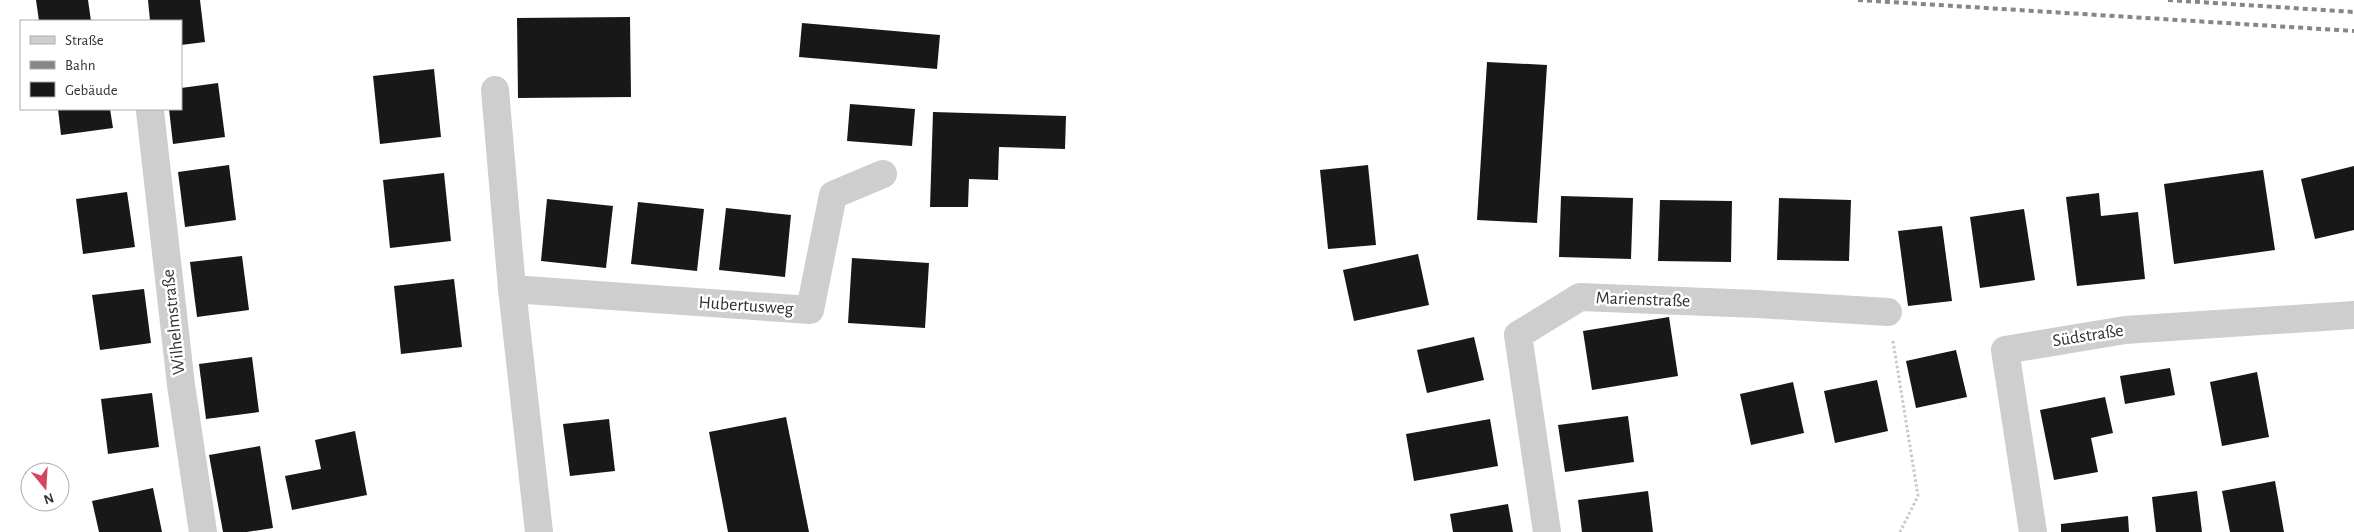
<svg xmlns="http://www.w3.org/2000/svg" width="2354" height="532" viewBox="0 0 2354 532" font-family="'Alegreya Sans',sans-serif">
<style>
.building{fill:#181818}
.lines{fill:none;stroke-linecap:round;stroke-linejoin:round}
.path{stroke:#c8c8c8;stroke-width:3;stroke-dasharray:2.5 2.5;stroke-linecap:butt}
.minor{stroke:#cecece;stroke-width:28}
.rail{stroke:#868686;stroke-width:4;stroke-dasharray:5 4;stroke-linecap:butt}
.labels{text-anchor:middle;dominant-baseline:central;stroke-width:5;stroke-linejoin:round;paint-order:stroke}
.street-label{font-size:18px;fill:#313131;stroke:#fff}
</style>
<rect width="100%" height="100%" fill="#fff"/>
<g class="building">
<path d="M36,0H88L91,21H39Z"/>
<path d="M148,0H200L205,42L181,45V21H150Z"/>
<path d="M630,17L631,97L518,98L517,18Z"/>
<path d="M802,23L940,35L937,69L799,57Z"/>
<path d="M1487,62L1547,65L1537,223L1477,220Z"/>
<path d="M434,69L441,137L380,144L373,76Z"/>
<path d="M218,83L225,137L173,144L169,109H181V88Z"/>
<path d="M850,104L915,109L912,146L847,141Z"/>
<path d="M58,109H110L113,128L61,135Z"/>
<path d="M933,112L1066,116L1065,149L999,147L998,180L969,179L968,207H930Z"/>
<path d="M229,165L236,220L185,227L178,172Z"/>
<path d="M1368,165L1376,245L1328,249L1320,170Z"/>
<path d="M2354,166V230L2315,239L2301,179Z"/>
<path d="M2263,170L2275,250L2174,264L2164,184Z"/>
<path d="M444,173L451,241L390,248L383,180Z"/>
<path d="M127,192L135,247L83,254L76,199Z"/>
<path d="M2099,193L2101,216L2138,212L2145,279L2077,286L2066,197Z"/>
<path d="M1561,196L1633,198L1631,259L1559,257Z"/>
<path d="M1779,198L1851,200L1849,261L1777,260Z"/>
<path d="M547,199L613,206L606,268L541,261Z"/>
<path d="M1660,200L1732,201L1731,262L1658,261Z"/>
<path d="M638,202L704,209L697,271L631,264Z"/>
<path d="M726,208L791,215L785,277L719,270Z"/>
<path d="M2024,209L2035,280L1980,288L1970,217Z"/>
<path d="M1942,226L1952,301L1908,306L1898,231Z"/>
<path d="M1418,254L1429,305L1354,321L1343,270Z"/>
<path d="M242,256L249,310L197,317L190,262Z"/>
<path d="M852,258L929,263L925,328L848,323Z"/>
<path d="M454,279L462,347L401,354L394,286Z"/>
<path d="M144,289L151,343L100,350L92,295Z"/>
<path d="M1669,317L1678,376L1592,390L1583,331Z"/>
<path d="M1474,337L1484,380L1427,393L1417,350Z"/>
<path d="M1956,350L1967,397L1916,408L1906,361Z"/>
<path d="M252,357L259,412L206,419L199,364Z"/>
<path d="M2170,368L2175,395L2125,404L2120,376Z"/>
<path d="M2257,372L2269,437L2222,446L2210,382Z"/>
<path d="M1877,380L1888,431L1835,443L1824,391Z"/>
<path d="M1793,382L1804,433L1751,445L1740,394Z"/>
<path d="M152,393L159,447L108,454L101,399Z"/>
<path d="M2105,397L2113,433L2091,438L2098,472L2054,480L2040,410Z"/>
<path d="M1628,416L1634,462L1565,472L1558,425Z"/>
<path d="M786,417L809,532H728L709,432Z"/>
<path d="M609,419L615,471L570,476L563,424Z"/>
<path d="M1490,419L1498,466L1414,481L1406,434Z"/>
<path d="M355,431L367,495L292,510L285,476L321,469L315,440Z"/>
<path d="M260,446L273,528L247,532H223L209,455Z"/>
<path d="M2275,481L2284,532H2230L2222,491Z"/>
<path d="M153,488L162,532H99L92,501Z"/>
<path d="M1648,491L1653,532H1582L1578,500Z"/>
<path d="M2197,491L2202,532H2156L2152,497Z"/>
<path d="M1508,504L1513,532H1453L1450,514Z"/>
<path d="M2128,516L2129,532H2061V524Z"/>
</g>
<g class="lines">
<path class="path" d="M1893,341L1918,496L1900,532"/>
<g class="minor">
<path d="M495,90L512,289L539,532"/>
<path d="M150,111L181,385L203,532"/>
<path d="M512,289L810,310L833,195L883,174"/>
<path d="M1547,532L1518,335L1580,297L1757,304L1888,312"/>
<path d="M2033,532L2005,350L2125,330L2354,315"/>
</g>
<g class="rail">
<path d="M1858,0L2354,31"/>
<path d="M2168,0L2354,12"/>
</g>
</g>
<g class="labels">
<g class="street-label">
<text transform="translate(1643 300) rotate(2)">Marienstraße</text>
<text transform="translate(746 306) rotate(4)">Hubertusweg</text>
<text transform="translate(174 322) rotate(-96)">Wilhelmstraße</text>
<text transform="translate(2088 336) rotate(-9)">Südstraße</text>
</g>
</g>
<rect x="20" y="20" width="162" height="90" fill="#ffffff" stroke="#adadad"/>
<rect x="30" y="36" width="25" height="8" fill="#cecece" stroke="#adadad"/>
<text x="65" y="45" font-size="15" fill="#313131">Straße</text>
<rect x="30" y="61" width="25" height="8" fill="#868686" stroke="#adadad"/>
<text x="65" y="70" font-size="15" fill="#313131">Bahn</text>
<rect x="30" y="82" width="25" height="15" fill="#181818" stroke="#adadad"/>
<text x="65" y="95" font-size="15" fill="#313131">Gebäude</text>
<g transform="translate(45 487) rotate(162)"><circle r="24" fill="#ffffff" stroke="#adadad"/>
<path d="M0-4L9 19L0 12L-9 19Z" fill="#d4465d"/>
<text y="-8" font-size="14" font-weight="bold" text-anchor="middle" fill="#313131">N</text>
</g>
</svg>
